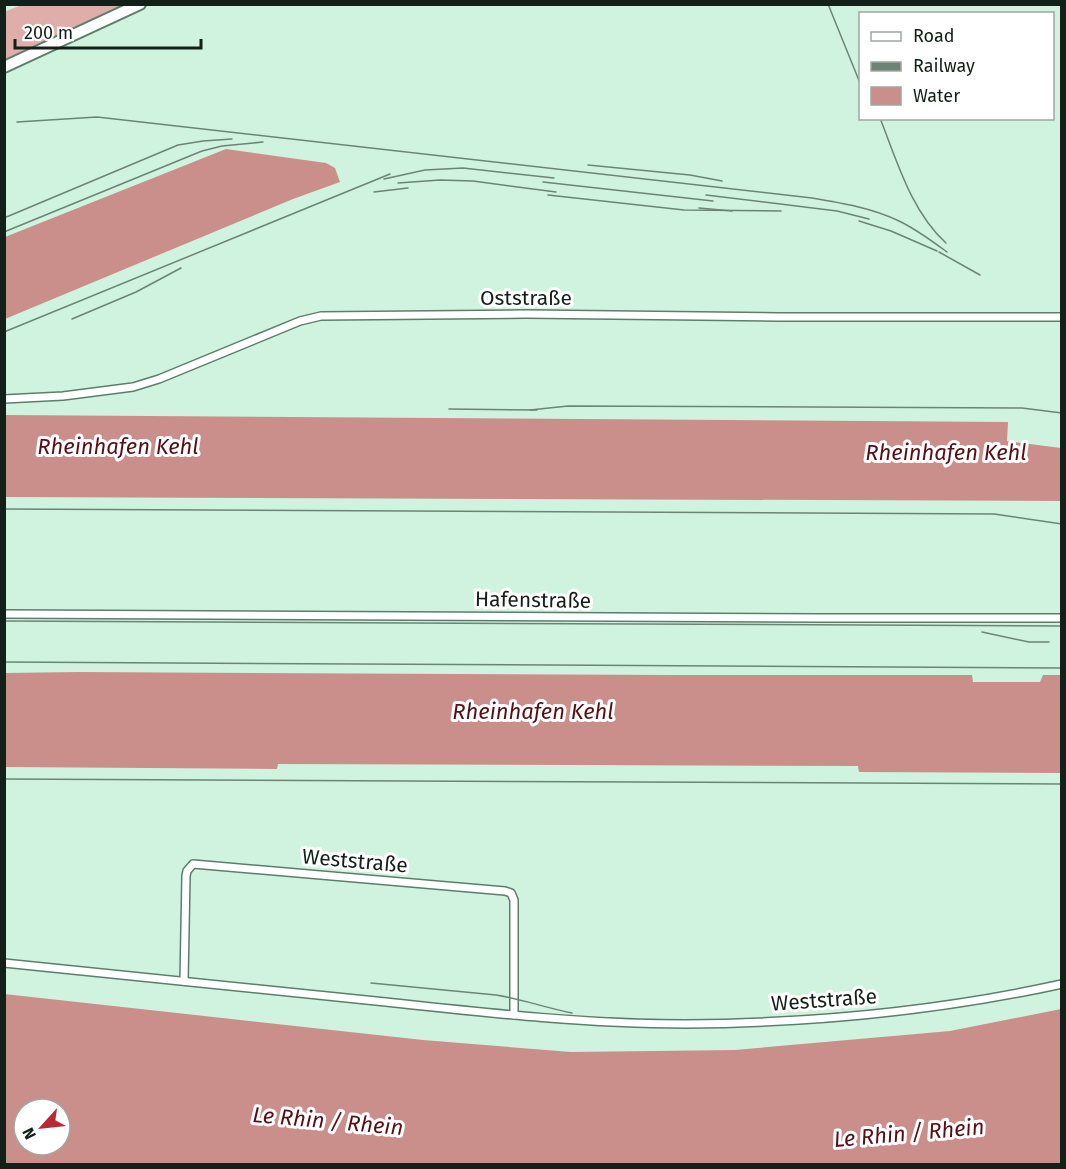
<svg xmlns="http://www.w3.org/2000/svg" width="1066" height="1169" viewBox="0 0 1066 1169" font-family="'Fira Sans',sans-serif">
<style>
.green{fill:#dfadaa}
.water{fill:#ca8f8b;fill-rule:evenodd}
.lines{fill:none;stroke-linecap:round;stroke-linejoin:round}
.street-casing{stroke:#5d7e6c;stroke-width:10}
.secondary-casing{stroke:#5d7e6c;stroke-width:14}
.street{stroke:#fff;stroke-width:7}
.secondary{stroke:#fff;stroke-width:10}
.rail{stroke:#6c8476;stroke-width:1.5}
.labels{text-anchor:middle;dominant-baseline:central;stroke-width:6;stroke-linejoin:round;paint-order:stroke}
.street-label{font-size:21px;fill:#132019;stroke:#fff}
.water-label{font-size:22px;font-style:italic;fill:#570f14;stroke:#fff}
</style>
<rect width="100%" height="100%" fill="#cff3de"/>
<path class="green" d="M24,4L132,5L5,64L4,12Z"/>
<g class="water">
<path d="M226,149L326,163L335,168L340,182L293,199L5,319V237Z"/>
<path d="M5,415L1008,422L1007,441L1061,448V501L5,497Z"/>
<path d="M79,672L674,675H972L973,682H1040L1043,675H1061V773L859,772L858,766L278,764L277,769L5,767V673Z"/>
<path d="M4,994L423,1040L571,1052L735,1050L950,1031L1061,1009V1164H5ZM24,1109H60V1145H24Z"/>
</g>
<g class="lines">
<defs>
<g id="street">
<path d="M4,399L63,396L133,387L159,379L300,321L321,316L526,314L778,317H1062"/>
<path d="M4,614L820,618H1062"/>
<path d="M4,963C128,975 252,988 376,1001C479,1012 582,1024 685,1024C810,1023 939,1011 1062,984"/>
<path d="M184,981L186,876L187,871L193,864L505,891L511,893L514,900V1015"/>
</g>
<path id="secondary" d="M4,67L140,4"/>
</defs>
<use href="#street" class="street-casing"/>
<use href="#secondary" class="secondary-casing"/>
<use href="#street" class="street"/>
<use href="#secondary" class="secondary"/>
<g class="rail">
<path d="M828,4L860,83"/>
<path d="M880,118C897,161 911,211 946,243"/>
<path d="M17,122L97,117L812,198C842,203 872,208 899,221C916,229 932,241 947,252"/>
<path d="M588,165L690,175L722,181"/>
<path d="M384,179L425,170L463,168L554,178"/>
<path d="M543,182L713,201"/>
<path d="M398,183L440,180L473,181L556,192"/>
<path d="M374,192L408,188"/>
<path d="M548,195L684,210L781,211"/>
<path d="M706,195L837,211L869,219"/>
<path d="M699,208L732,211"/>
<path d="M4,218L178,145L203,141L232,139"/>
<path d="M859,221L891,231L937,251"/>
<path d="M4,232L202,151L222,146L263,142"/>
<path d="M939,252L980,275"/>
<path d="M72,319L136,292L181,268"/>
<path d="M4,332L390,174"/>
<path d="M449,409L537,410"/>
<path d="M530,410L568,406L1022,408L1062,413"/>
<path d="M4,509L994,514L1062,524"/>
<path d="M4,621L1062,626"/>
<path d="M982,632L1029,642H1049"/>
<path d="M4,662L1062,668"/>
<path d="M4,779L1062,784"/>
<path d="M371,983L496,995C522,999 546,1008 572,1013"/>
</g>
</g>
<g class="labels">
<g class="street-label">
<text x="526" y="298">Oststraße</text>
<text transform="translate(533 600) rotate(1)">Hafenstraße</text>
<text transform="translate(355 861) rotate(5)">Weststraße</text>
<text transform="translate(824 1000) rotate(-4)">Weststraße</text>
</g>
<g class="water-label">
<text x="118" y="446">Rheinhafen Kehl</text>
<text x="946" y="452">Rheinhafen Kehl</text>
<text x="533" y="711">Rheinhafen Kehl</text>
<text transform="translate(328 1121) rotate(5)">Le Rhin / Rhein</text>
<text transform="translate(909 1133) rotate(-5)">Le Rhin / Rhein</text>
</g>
</g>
<rect width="1066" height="1169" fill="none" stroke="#132019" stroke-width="12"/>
<rect x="859" y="12" width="195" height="108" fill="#ffffff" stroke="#a1a6a3" stroke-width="1.5"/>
<rect x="871" y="32" width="30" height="9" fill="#ffffff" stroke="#a1a6a3" stroke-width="1.5"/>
<text x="913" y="42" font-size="18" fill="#132019">Road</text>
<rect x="871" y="62" width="30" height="9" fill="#6c8476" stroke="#a1a6a3" stroke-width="1.5"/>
<text x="913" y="72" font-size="18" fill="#132019">Railway</text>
<rect x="871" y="87" width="30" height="18" fill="#ca8f8b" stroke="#a1a6a3" stroke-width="1.5"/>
<text x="913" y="102" font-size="18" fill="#132019">Water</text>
<g transform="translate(42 1127) rotate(243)"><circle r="28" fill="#ffffff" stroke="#a1a6a3" stroke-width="1.5"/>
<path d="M0-4.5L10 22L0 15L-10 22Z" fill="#b92933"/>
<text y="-9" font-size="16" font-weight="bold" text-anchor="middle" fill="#132019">N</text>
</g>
<path d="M15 39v9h186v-9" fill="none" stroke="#132019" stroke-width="3"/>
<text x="24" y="39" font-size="18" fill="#132019" stroke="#ffffff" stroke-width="4.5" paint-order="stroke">200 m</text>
</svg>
